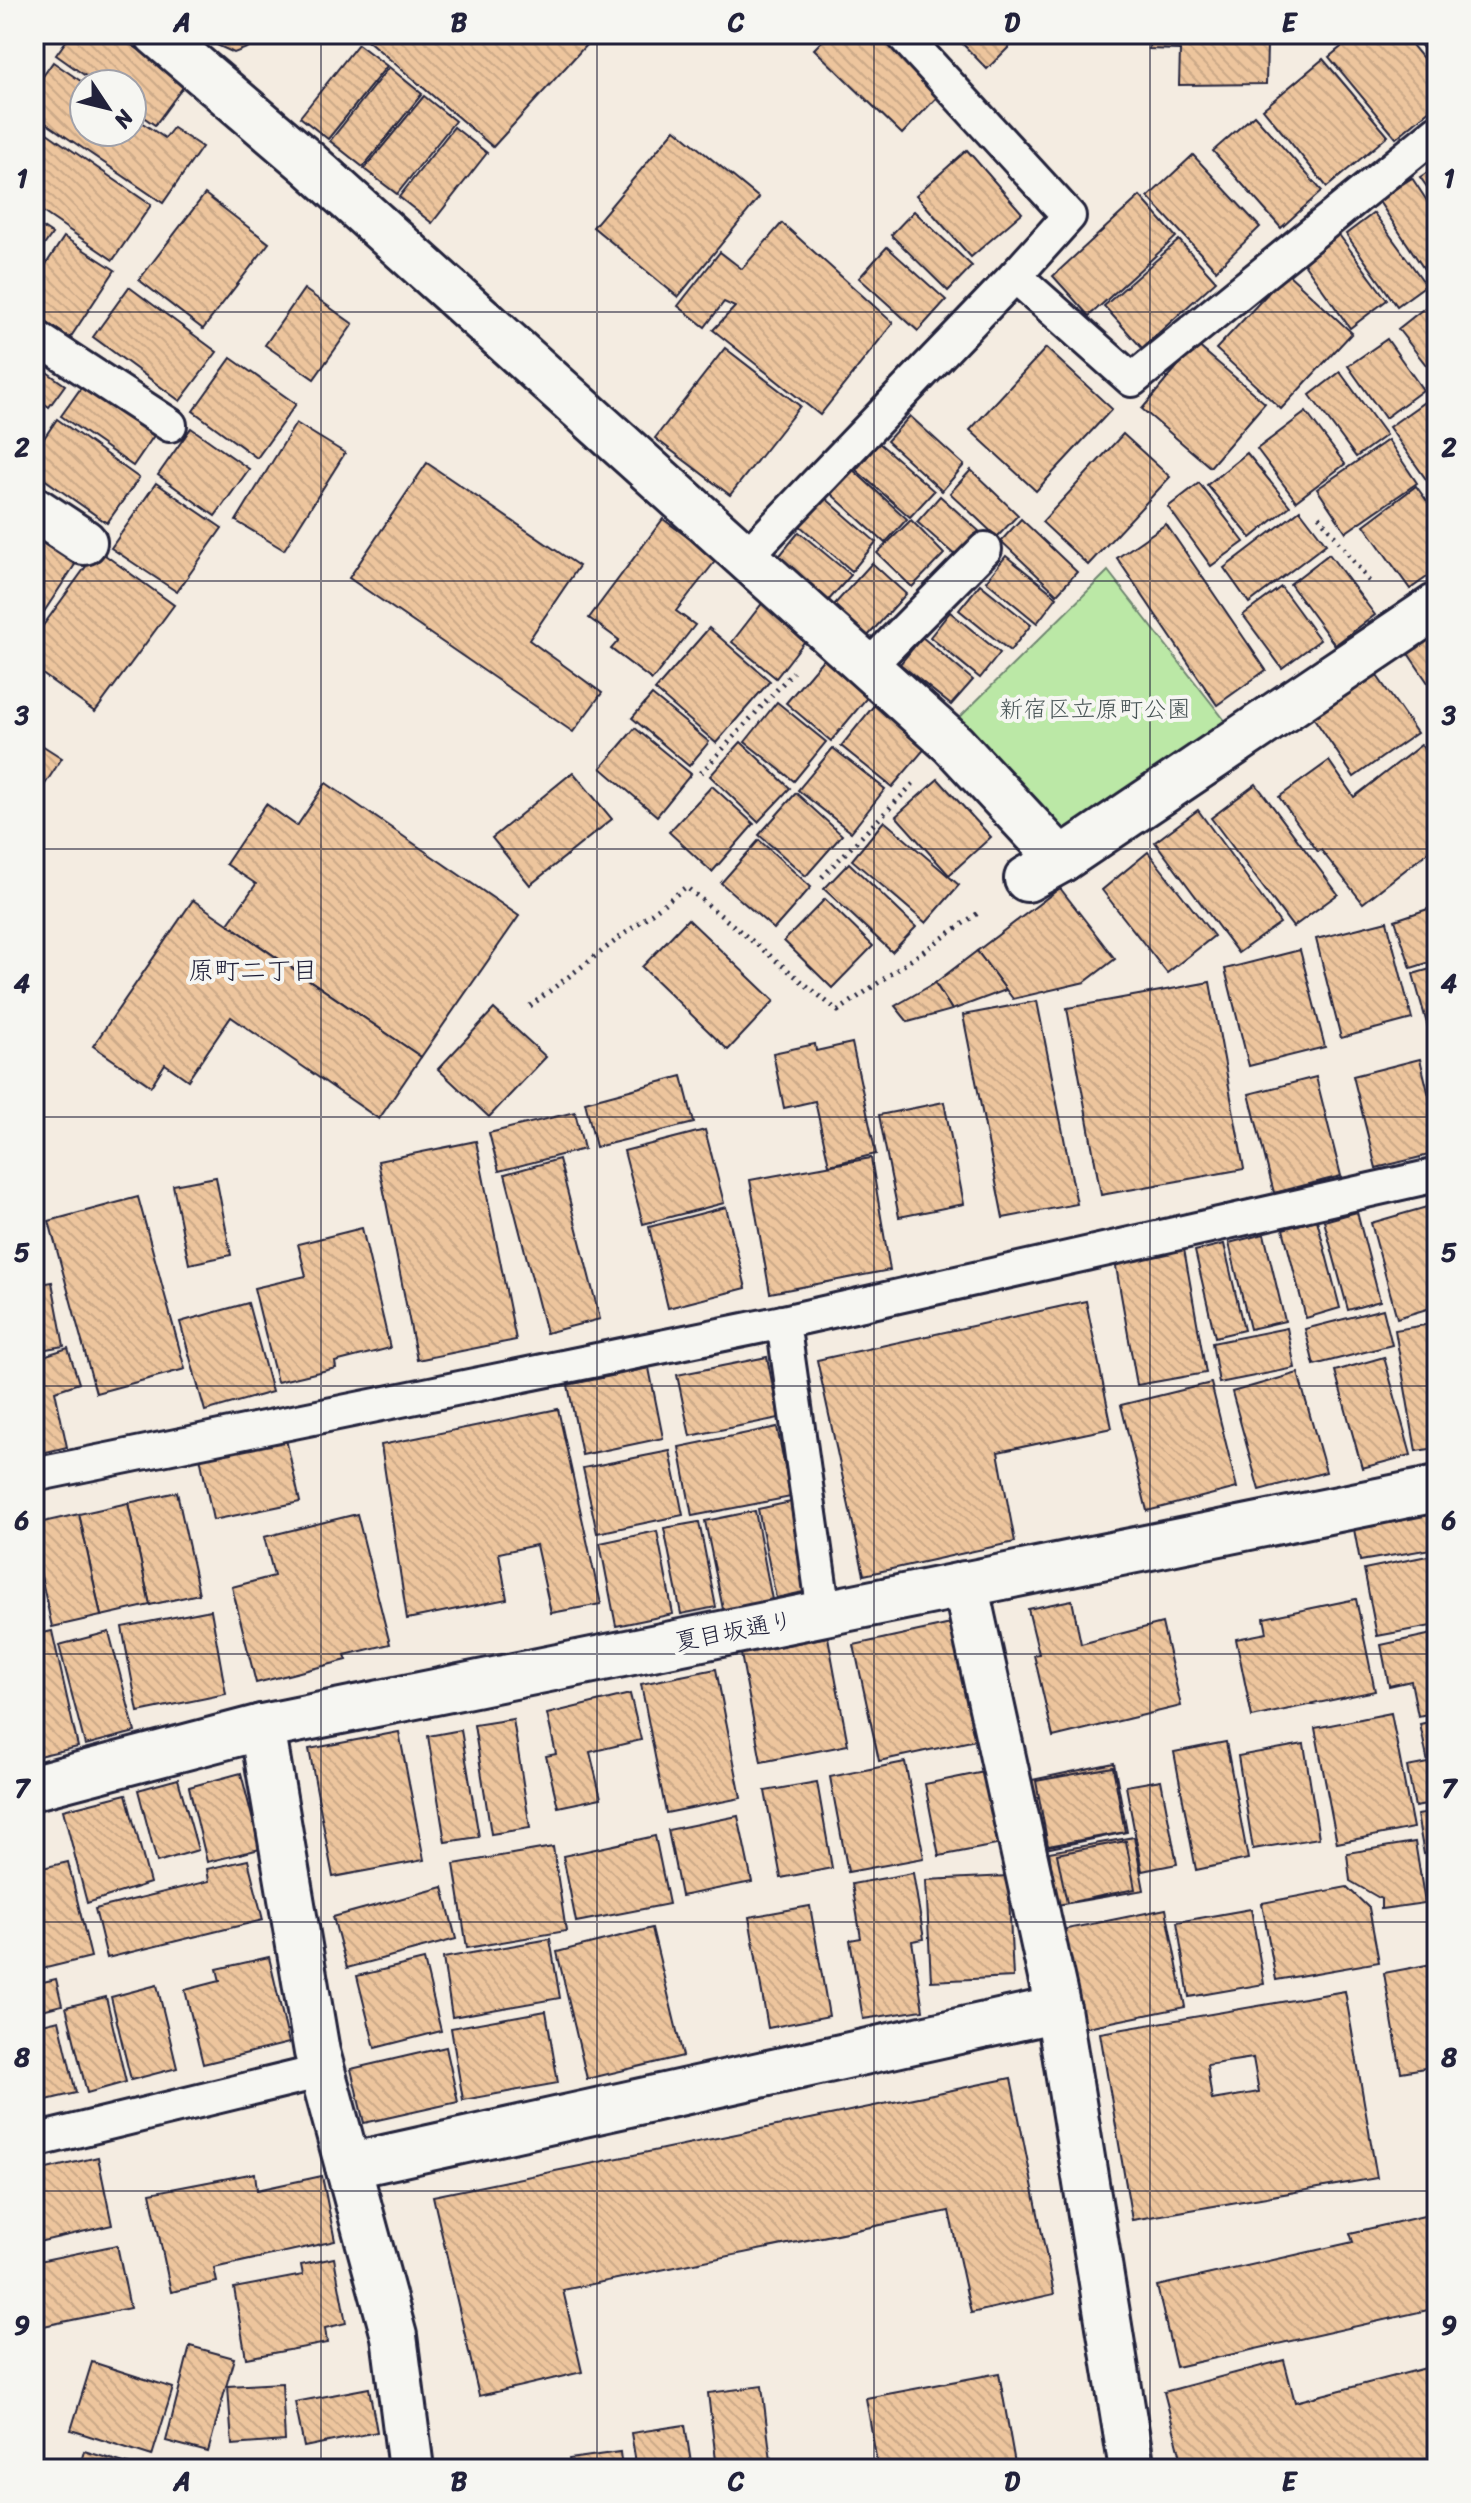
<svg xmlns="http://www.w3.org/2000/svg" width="1471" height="2503" viewBox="0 0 1471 2503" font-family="Sriracha,'Klee One',sans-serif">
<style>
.park{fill:#bbe8a6;stroke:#6e8570;stroke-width:2}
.building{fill:url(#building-back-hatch);stroke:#22223b;stroke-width:2;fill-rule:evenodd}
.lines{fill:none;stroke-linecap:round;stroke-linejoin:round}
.service-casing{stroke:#22223b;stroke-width:38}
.minor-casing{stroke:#22223b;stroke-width:50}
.path{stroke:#22223b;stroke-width:5;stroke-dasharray:2 6;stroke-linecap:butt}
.service{stroke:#f6f6f2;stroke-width:32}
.minor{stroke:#f6f6f2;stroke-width:44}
.grid{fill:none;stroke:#22223b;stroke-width:2;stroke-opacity:0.55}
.labels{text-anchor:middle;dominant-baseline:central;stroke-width:8;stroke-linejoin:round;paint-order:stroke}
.park-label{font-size:24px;fill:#485456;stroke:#f6f6f2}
.street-label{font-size:24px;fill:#22223b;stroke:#f6f6f2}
.neighbourhood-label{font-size:26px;fill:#22223b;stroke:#f6f6f2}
.neatline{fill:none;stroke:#22223b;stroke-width:3}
.grid-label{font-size:26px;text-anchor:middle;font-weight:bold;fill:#22223b}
</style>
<defs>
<pattern id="building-back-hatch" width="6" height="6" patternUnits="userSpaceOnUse" patternTransform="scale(2)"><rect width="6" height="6" fill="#edc59d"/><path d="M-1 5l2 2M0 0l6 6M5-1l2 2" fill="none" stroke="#cba988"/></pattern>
</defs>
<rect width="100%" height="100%" fill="#f4ece1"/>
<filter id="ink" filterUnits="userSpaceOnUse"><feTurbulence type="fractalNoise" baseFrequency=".0125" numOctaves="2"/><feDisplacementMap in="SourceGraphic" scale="16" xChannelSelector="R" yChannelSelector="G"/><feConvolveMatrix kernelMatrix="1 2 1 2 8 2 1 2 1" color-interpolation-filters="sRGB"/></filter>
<g filter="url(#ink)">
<path class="park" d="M1108,571L1230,727L1067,837L954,723Z"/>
<g class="building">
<path d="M71,34H116L186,83L155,125L132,109V84H97L56,55Z"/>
<path d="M224,34H283L234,53L217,45Z"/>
<path d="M360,34H596L493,147Z"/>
<path d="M829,34H879L940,94L902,134L814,49Z"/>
<path d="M953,34H1022L987,69Z"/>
<path d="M1149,34H1283L1280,45H1267L1266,84L1179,85L1180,50L1149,49Z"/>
<path d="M1357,34H1403L1437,75V104L1396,138L1329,57Z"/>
<path d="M1412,34H1437V66Z"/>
<path d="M358,44L387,66L328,139L300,117Z"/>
<path d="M1323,59L1388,136L1327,187L1263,109Z"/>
<path d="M53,62L85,84L84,132H132V116L165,138L173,128L202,147L163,203L34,115V89Z"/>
<path d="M389,67L422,94L363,167L330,141Z"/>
<path d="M424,96L455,121L397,194L364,169Z"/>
<path d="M1254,115L1322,191L1281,228L1213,151Z"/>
<path d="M34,124L151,205L113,260L34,206Z"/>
<path d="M454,127L487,153L432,223L399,197Z"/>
<path d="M675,129L759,198L678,297L593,227Z"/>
<path d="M967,150L1022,213L971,257L916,195Z"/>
<path d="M1193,155L1260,227L1216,270L1148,197Z"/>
<path d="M1437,166V201L1420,177Z"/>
<path d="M1412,178L1437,216V269L1428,275L1378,200Z"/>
<path d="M205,194L269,243L203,329L139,280Z"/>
<path d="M1140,196L1176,237L1089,316L1053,276Z"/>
<path d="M914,211L972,266L948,291L891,235Z"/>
<path d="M1374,213L1426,285L1397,306L1346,234Z"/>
<path d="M34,222L52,234L36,257L34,256Z"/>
<path d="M782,223L893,323L820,415L713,330L735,307L724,302L705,327L678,306L720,252L742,269Z"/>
<path d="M1337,232L1387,300L1350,328L1301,259Z"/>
<path d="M64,237L115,270L70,338L34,314V282Z"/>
<path d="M1179,240L1216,281L1142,348L1104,306Z"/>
<path d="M887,247L946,300L918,331L859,278Z"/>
<path d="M1287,273L1352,333L1281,409L1216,349Z"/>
<path d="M129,287L217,352L180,401L93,337Z"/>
<path d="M304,289L353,324L314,379L265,345Z"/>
<path d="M1437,298V379L1398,329Z"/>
<path d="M1387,339L1423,390L1385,418L1348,366Z"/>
<path d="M1196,344L1265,403L1210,467L1142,409Z"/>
<path d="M725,348L800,406L730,495L655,438Z"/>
<path d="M1046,348L1112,409L1036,491L970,430Z"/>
<path d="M231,358L296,404L257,458L193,411Z"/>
<path d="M34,363L65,385L49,407L34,396Z"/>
<path d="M1340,372L1386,435L1356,457L1310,395Z"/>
<path d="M83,385L155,434L133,466L61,416Z"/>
<path d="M1430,398L1437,408V475L1428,482L1389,427Z"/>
<path d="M1306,412L1345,464L1296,501L1257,449Z"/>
<path d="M910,416L964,465L942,491L887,441Z"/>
<path d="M57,419L139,478L107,523L34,472V453Z"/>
<path d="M296,423L345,453L284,550L236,521Z"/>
<path d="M191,428L249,469L215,516L158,475Z"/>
<path d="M1123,434L1170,477L1088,565L1042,522Z"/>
<path d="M1388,440L1417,483L1346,532L1317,489Z"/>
<path d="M879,443L934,491L910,517L856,470Z"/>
<path d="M1247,453L1290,506L1251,538L1207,485Z"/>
<path d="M427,463L579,566L529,640L602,693L573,732L349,578Z"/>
<path d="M851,468L907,519L885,543L829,492Z"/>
<path d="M971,470L1018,515L997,537L950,493Z"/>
<path d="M156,483L222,528L177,592L111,548Z"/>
<path d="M1199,483L1244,542L1211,566L1168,507Z"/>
<path d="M1416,486L1437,515V570L1410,589L1364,525Z"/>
<path d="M940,496L979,531L957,557L917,522Z"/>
<path d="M824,497L876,542L852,571L800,526Z"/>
<path d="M1300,510L1326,544L1249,603L1224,568Z"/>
<path d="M663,519L717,559L676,611L695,625L652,680L611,649L619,640L589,618Z"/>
<path d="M1021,519L1077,572L1057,594L1001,541Z"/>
<path d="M911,520L944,554L912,587L877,553Z"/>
<path d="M1166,524L1266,670L1217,705L1117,558Z"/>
<path d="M34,532L78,560L34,627Z"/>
<path d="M799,532L851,575L827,602L776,560Z"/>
<path d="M98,550L174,605L95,712L34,668V638Z"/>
<path d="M1329,554L1375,615L1335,645L1290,584Z"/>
<path d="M1006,556L1057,597L1037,623L986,581Z"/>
<path d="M872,563L906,594L866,638L833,606Z"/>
<path d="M980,584L1031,625L1010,651L959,610Z"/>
<path d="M1281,587L1320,640L1282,668L1243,615Z"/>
<path d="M764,601L808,637L776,678L732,642Z"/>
<path d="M950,612L1000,653L980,678L930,637Z"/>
<path d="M1437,627V696L1405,649Z"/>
<path d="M709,628L770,681L716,743L655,690Z"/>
<path d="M922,637L973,680L951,705L900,664Z"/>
<path d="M825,657L870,694L831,741L786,703Z"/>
<path d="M1375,673L1417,733L1354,777L1313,717Z"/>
<path d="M652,695L709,742L689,766L632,718Z"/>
<path d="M777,702L826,742L794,781L745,742Z"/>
<path d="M876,703L928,745L892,787L841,746Z"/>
<path d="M635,728L691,774L657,816L601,768Z"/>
<path d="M34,740L62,758L34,801Z"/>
<path d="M741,742L790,788L758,822L710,776Z"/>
<path d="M1421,745L1437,766V845L1363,903L1321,850L1318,852L1279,797L1329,761L1354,797Z"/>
<path d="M833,748L885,789L851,832L798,790Z"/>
<path d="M573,772L612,819L530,885L492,838Z"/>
<path d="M938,779L991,837L949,875L896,816Z"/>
<path d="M326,783L519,916L421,1057L228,924L256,884L226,864L266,804L297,826Z"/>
<path d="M1256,784L1338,894L1293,927L1211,818Z"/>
<path d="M712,786L754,824L712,872L669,832Z"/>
<path d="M796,793L842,835L806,876L759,835Z"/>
<path d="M1198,810L1280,923L1238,953L1155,842Z"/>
<path d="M884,821L959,885L926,923L852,860Z"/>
<path d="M759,840L811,887L774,929L721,883Z"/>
<path d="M1148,852L1214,936L1167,973L1102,890Z"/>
<path d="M849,863L916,927L892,952L824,889Z"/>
<path d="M1060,888L1115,959L1085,982L1013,999L977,951Z"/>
<path d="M825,899L873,946L832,988L784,941Z"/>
<path d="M193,900L421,1057L379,1119L231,1017L188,1080L165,1064L151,1086L93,1046Z"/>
<path d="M1437,906V960L1411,968L1395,920Z"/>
<path d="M688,919L774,1001L728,1050L642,967Z"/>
<path d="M1387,921L1412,1019L1341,1038L1316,939Z"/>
<path d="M1300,950L1325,1047L1249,1066L1225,969Z"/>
<path d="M977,951L1006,990L952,1010L935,983Z"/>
<path d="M1437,967V1056H1436L1413,974Z"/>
<path d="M1210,982L1244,1169L1101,1195L1067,1008Z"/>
<path d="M935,983L952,1010L908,1022L895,1006Z"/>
<path d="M1037,1001L1077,1204L1003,1218L963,1015Z"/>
<path d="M494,1009L546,1057L489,1117L438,1069Z"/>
<path d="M852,1043L876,1154L829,1165L815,1101L784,1108L773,1053L815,1044L816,1051Z"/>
<path d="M1420,1059L1437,1128V1153L1376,1168L1353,1076Z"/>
<path d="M682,1076L694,1123L596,1147L585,1102Z"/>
<path d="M1316,1077L1341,1176L1274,1193L1249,1094Z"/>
<path d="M944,1102L964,1204L899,1217L879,1115Z"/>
<path d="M575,1112L584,1149L499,1171L489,1133Z"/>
<path d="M705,1130L724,1203L643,1224L624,1151Z"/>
<path d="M476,1141L516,1340L417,1360L378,1161Z"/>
<path d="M871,1158L890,1270L770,1293L750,1180Z"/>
<path d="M559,1159L600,1319L546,1333L505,1174Z"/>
<path d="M216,1177L231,1255L189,1264L173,1185Z"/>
<path d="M138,1197L185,1369L96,1393L49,1221Z"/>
<path d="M1437,1204V1306L1397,1318L1371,1223Z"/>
<path d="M726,1207L746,1288L668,1308L649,1227Z"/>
<path d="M1357,1212L1380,1301L1348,1310L1324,1221Z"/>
<path d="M1317,1220L1340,1308L1306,1318L1283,1229Z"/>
<path d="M362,1228L390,1348L335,1362L336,1368L277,1382L254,1288L306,1276L298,1244Z"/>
<path d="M1264,1234L1285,1321L1250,1329L1229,1243Z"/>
<path d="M1224,1244L1244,1330L1215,1337L1195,1251Z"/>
<path d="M1184,1249L1206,1373L1137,1385L1115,1261Z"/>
<path d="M52,1282L64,1346L34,1351V1285Z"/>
<path d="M1086,1301L1112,1428L998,1452L1015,1542L864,1575L817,1360Z"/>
<path d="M248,1303L272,1392L205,1411L180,1322Z"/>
<path d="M1383,1309L1392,1345L1314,1365L1305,1329Z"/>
<path d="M1437,1323V1448L1416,1451L1395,1330Z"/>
<path d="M1287,1328L1295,1368L1219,1383L1212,1343Z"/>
<path d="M68,1348L79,1383L55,1391L67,1447L34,1455V1382L38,1381L34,1371V1359Z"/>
<path d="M767,1357L779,1418L690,1436L677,1375Z"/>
<path d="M1384,1357L1411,1455L1362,1468L1335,1371Z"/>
<path d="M649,1368L663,1438L582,1455L568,1385Z"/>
<path d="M1298,1373L1326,1472L1259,1490L1232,1392Z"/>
<path d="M1211,1383L1237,1488L1147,1511L1121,1405Z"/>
<path d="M558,1409L601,1604L551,1613L536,1545L499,1553L507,1599L407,1619L381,1445Z"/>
<path d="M777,1427L791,1497L692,1516L679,1447Z"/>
<path d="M286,1439L300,1502L213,1520L200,1457Z"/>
<path d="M670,1451L683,1515L597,1533L583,1468Z"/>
<path d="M177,1492L199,1594L150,1605L128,1503Z"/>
<path d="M791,1502L808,1591L776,1598L758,1509Z"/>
<path d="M128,1503L150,1605L101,1616L79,1514Z"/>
<path d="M1437,1510V1548L1360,1561L1353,1524Z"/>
<path d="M755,1511L773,1605L724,1614L705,1521Z"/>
<path d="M79,1514L101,1616L52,1627L34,1544V1524Z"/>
<path d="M357,1514L390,1644L345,1655L347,1660L256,1683L232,1587L274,1576L264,1537Z"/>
<path d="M699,1522L716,1607L681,1614L664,1528Z"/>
<path d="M657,1531L673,1614L616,1626L600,1543Z"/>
<path d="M1437,1554V1625L1377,1636L1364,1569Z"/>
<path d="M1356,1599L1375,1691L1252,1717L1236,1639L1267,1633L1264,1618Z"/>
<path d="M1072,1600L1081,1644L1162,1623L1181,1706L1053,1737L1034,1655L1039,1654L1028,1609Z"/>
<path d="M211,1610L226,1694L138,1712L122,1627Z"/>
<path d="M951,1624L976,1740L879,1761L854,1645Z"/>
<path d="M52,1631L78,1747L34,1757V1635Z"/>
<path d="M109,1632L135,1732L85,1745L59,1645Z"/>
<path d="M1437,1633V1712L1418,1716L1411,1681L1389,1686L1381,1645Z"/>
<path d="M828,1637L848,1745L761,1762L741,1654Z"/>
<path d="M716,1669L741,1798L666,1813L641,1684Z"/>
<path d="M630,1694L641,1740L590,1752L601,1798L558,1807L546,1756L556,1754L547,1714Z"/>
<path d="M1391,1713L1413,1828L1337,1843L1315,1728Z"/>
<path d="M513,1719L530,1828L491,1834L474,1725Z"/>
<path d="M1437,1720V1803L1415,1807L1407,1767L1428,1763L1420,1724Z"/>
<path d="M461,1730L479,1837L445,1842L428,1736Z"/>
<path d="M399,1732L424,1860L333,1877L309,1749Z"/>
<path d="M1226,1742L1248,1859L1196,1870L1174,1752Z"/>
<path d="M1304,1744L1319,1838L1253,1849L1238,1756Z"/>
<path d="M905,1762L924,1858L848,1872L830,1777Z"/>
<path d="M1114,1763L1127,1832L1045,1849L1032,1780Z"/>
<path d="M1113,1767L1125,1832L1048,1846L1036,1781Z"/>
<path d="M994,1770L1007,1843L939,1856L925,1784Z"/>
<path d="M241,1773L260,1849L207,1862L189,1787Z"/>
<path d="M178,1779L198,1850L157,1862L138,1790Z"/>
<path d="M1161,1780L1177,1864L1142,1871L1126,1786Z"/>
<path d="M817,1782L832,1868L781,1878L765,1791Z"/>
<path d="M126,1794L150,1883L87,1903L63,1810Z"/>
<path d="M1437,1812V1852L1424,1854L1417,1815Z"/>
<path d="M738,1816L752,1882L681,1896L668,1830Z"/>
<path d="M655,1836L669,1904L576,1922L563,1856Z"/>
<path d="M1134,1837L1144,1890L1057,1905L1049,1852Z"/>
<path d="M1126,1841L1135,1889L1067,1903L1057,1854Z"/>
<path d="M1415,1842L1425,1903L1381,1909V1899L1350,1881L1347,1853Z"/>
<path d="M553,1847L566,1931L467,1948L454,1864Z"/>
<path d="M248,1860L263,1920L107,1958L95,1909L209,1881L207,1869Z"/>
<path d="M68,1862L91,1957L34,1971V1870Z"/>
<path d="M913,1873L924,1939L912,1941L923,2010L863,2019L850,1940L861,1938L852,1884Z"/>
<path d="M1008,1876L1013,1977L931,1981L926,1880Z"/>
<path d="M443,1887L456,1939L347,1968L333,1917Z"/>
<path d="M1347,1887L1369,1908L1379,1962L1276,1980L1262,1903Z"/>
<path d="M810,1906L829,2016L768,2028L749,1917Z"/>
<path d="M1166,1909L1185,2007L1082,2028L1062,1930Z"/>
<path d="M1251,1909L1264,1984L1189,1997L1177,1922Z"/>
<path d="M652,1928L683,2056L587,2079L557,1952Z"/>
<path d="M550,1939L560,1998L452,2017L443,1958Z"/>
<path d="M269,1957L289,2043L203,2064L185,1990L220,1981L217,1969Z"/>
<path d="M424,1960L441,2031L375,2048L357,1976Z"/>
<path d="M1432,1964L1437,1992V2066L1401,2072L1384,1973Z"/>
<path d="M56,1979L62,2005L34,2012V1984Z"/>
<path d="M157,1985L177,2068L131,2080L111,1997Z"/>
<path d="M1345,1991L1377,2178L1132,2220L1100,2033ZM1253,2058L1259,2092L1212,2100L1207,2065Z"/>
<path d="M106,1997L126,2082L87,2093L66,2007Z"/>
<path d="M546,2011L558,2083L463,2100L451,2028Z"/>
<path d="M59,2020L76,2093L38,2102L34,2084V2026Z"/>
<path d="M446,2047L458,2102L364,2123L351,2069Z"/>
<path d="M1011,2078L1054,2294L971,2313L949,2211L563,2290L582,2372L479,2396L433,2196Z"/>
<path d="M98,2157L112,2225L34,2243V2172Z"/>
<path d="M255,2173L257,2190L322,2176L335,2241L214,2268L217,2282L171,2292L150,2193Z"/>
<path d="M1437,2213V2308L1176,2367L1157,2286L1353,2242L1350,2233Z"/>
<path d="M117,2245L130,2308L34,2328V2262Z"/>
<path d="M334,2258L346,2323L325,2328L327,2343L246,2358L234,2288L303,2275L301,2265Z"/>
<path d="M190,2346L234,2358L208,2452L166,2441Z"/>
<path d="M1284,2360L1295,2402L1437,2365V2469H1184L1164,2392Z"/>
<path d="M92,2362L173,2388L152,2456L71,2430Z"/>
<path d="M999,2373L1016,2469H878L866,2398Z"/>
<path d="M282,2383L285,2441L232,2445L228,2386Z"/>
<path d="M762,2386L772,2469H717L708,2393Z"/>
<path d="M369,2388L377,2432L304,2447L295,2402Z"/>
<path d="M685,2425L692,2469H637L631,2433Z"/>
<path d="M84,2451L144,2469H79Z"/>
<path d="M620,2452L622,2469H571L569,2459Z"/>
</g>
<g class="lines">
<defs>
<g id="service">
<path d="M1015,276L1132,380L1437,132"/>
<path d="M34,336L170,425"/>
<path d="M745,558L1015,276L1069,216L902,34"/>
<path d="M868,667L985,549"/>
<path d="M34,1475L783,1322"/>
<path d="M824,1613L783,1322L1437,1175"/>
<path d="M34,2141L323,2071"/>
</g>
<g id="minor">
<path d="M157,34L307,162L953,744L1061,860"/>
<path d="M34,509L84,542"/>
<path d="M1027,879L1061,860L1437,606"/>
<path d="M965,1584L1058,2009L1132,2469"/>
<path d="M262,1727L317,2052L394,2336L411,2469"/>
<path d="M34,1787L262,1727L1437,1489"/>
<path d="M348,2166L1058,2009"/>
</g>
</defs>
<use href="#service" class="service-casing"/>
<use href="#minor" class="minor-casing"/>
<g class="path">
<path d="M1319,516L1372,585"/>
<path d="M701,773L793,672"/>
<path d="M822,877L914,783"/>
<path d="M530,1006L686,887L838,1011L981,911"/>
</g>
<use href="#service" class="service"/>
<use href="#minor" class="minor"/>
</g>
</g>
<path class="grid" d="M321,34V2469M597,34V2469M874,34V2469M1150,34V2469M34,312H1437M34,581H1437M34,849H1437M34,1117H1437M34,1386H1437M34,1654H1437M34,1922H1437M34,2191H1437"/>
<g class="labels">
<g class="park-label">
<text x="1095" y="709">新宿区立原町公園</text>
</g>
<g class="street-label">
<text transform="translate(734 1631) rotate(-11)">夏目坂通り</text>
</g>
<g class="neighbourhood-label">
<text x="253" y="970">原町二丁目</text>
</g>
</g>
<rect width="1471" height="2503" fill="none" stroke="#f6f6f2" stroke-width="88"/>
<g transform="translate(108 108) rotate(125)"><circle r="38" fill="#f6f6f2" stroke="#a1a1a9" stroke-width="2"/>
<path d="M0-6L14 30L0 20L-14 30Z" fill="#22223b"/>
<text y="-12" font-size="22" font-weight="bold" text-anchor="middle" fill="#22223b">N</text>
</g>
<rect x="44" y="44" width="1383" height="2415" class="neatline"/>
<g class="grid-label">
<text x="182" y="31">A</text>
<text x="459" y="31">B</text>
<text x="736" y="31">C</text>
<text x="1012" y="31">D</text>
<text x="1289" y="31">E</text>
<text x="22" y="187">1</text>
<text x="1449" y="187">1</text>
<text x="22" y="456">2</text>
<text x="1449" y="456">2</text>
<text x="22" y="724">3</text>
<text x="1449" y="724">3</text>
<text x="22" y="992">4</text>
<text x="1449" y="992">4</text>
<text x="22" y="1261">5</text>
<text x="1449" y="1261">5</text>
<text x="22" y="1529">6</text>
<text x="1449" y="1529">6</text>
<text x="22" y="1797">7</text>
<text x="1449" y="1797">7</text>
<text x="22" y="2066">8</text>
<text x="1449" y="2066">8</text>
<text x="22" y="2334">9</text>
<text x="1449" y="2334">9</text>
<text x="182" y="2490">A</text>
<text x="459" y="2490">B</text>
<text x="736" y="2490">C</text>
<text x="1012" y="2490">D</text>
<text x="1289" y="2490">E</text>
</g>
</svg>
